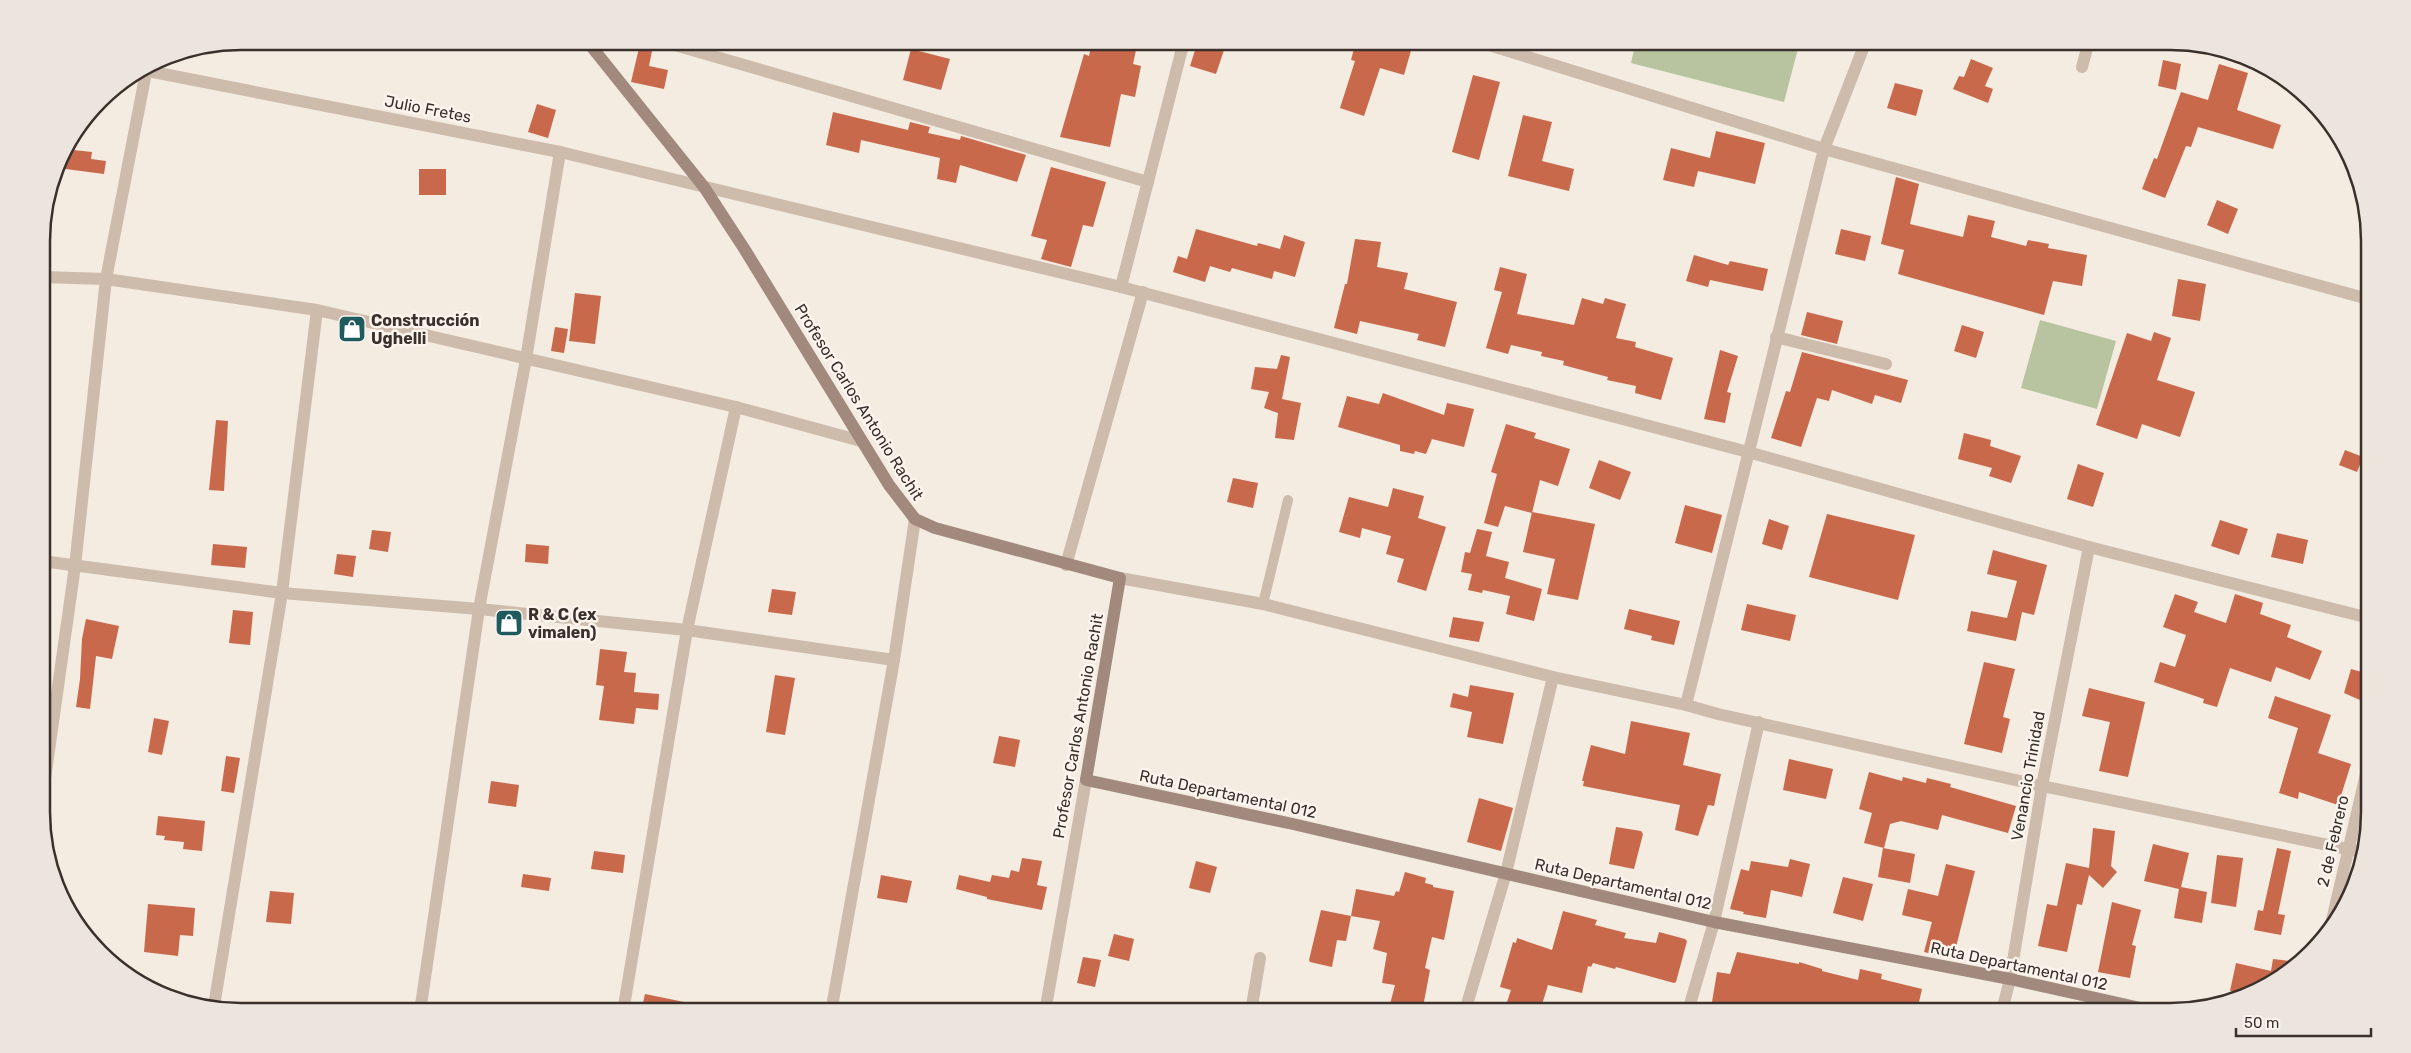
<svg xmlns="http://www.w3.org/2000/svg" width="2411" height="1053" viewBox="0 0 2411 1053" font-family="Rubik,sans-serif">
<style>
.green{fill:#b8c4a0}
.building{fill:#c8694b}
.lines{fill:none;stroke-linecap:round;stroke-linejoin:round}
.service{stroke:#cdbbac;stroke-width:10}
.minor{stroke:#cdbbac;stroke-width:12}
.tertiary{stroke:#cdbbac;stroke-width:12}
.secondary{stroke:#a18a7d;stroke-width:12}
.labels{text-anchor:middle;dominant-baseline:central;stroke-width:5;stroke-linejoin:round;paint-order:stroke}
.street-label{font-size:16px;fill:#3b302b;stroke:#fbf5ee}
.poi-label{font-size:16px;font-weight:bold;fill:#3b302b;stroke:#fbf5ee;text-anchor:start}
.rim{fill:none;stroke:#3b302b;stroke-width:2.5}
</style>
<rect width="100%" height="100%" fill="#f4ebe1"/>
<g class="green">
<path d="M1636,41H1800L1784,102L1631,63Z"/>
<path d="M2040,320L2116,341L2097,409L2021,388Z"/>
</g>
<g class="building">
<path d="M1092,41H1138L1133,64L1141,66L1135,97L1121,94L1110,147L1060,137L1084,54L1089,56Z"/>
<path d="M1198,41H1218L1226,44L1216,74L1190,66Z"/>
<path d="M1356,41H1392L1412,47L1404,75L1380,68L1364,116L1340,108L1355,61L1351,60Z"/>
<path d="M639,48L652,51L649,66L668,70L664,89L631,82Z"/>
<path d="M911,49L950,59L941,90L903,80Z"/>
<path d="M1971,59L1993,68L1985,86L1993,89L1988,103L1953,89L1959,76L1964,77Z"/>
<path d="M2163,60L2181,64L2176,90L2158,86Z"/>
<path d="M2219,64L2248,73L2237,110L2281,125L2273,149L2198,127L2191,147L2186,146L2165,198L2142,189L2154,158L2157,159L2181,92L2208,100Z"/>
<path d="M1473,75L1500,82L1479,160L1452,152Z"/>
<path d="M1895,83L1923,90L1916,116L1887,108Z"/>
<path d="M537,104L556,110L548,138L528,132Z"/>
<path d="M833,112L908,130L910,122L930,127L928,133L960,140L961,136L1026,155L1017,182L960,165L956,183L937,179L940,158L861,140L859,153L826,145Z"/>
<path d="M1523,115L1552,122L1542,161L1574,169L1569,191L1508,176Z"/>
<path d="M1716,131L1765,143L1755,184L1698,171L1694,187L1663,180L1671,148L1710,158Z"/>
<path d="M64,149L92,152L91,159L106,161L104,174L58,168Z"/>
<path d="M1051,167L1106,182L1093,227L1083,225L1071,267L1041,259L1047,240L1031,236Z"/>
<rect x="419" y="169" width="27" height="26"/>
<path d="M1896,177L1919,184L1910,224L1963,237L1968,215L1995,221L1991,237L2026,246L2028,240L2049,244L2048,248L2087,255L2082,286L2053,281L2044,315L1898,274L1904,250L1881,244Z"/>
<path d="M2217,200L2238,209L2228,234L2207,225Z"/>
<path d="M1196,229L1257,246L1258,243L1280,249L1284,235L1305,242L1295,277L1274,271L1272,279L1232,268L1230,272L1210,266L1205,282L1173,272L1178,256L1187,259Z"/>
<path d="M1841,229L1871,236L1865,261L1835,254Z"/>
<path d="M1355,239L1381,242L1377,267L1408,273L1404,289L1457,302L1445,347L1417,340L1419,334L1360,321L1357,334L1334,328L1345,284H1347Z"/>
<path d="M1694,255L1728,265L1730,261L1768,269L1763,291L1710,280L1708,287L1686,281Z"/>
<path d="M1500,267L1527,274L1517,314L1574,325L1582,298L1603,304L1605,298L1626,304L1616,338L1636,342L1635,347L1673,358L1661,400L1635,393L1636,386L1607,380L1608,377L1563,365L1564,361L1541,356L1542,352L1511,345L1508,354L1486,348L1502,292L1494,290Z"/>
<path d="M2178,279L2206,284L2200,321L2172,316Z"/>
<path d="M575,293L601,296L595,344L569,341Z"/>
<path d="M1807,312L1843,321L1837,344L1801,335Z"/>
<path d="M1962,325L1984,332L1976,358L1954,351Z"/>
<path d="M555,327L568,329L564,353L551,351Z"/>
<path d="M2154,332L2171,338L2157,380L2195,392L2180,437L2142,424L2137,439L2096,425L2127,333L2151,341Z"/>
<path d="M1720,350L1738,356L1727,392L1731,393L1725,423L1704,419Z"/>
<path d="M1802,352L1908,380L1901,403L1875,395L1872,404L1832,390L1829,401L1817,398L1801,447L1771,438L1786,391L1790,392Z"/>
<path d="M1281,355L1290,357L1282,399L1301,403L1294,440L1275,438L1278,413L1264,408L1269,392L1251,389L1255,367L1277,369Z"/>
<path d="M1383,393L1444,415L1447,403L1474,409L1464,447L1432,439L1426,454L1415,451L1414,454L1400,451V445L1338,427L1347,396L1379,404Z"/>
<path d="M216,420L228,421L224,491L209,490Z"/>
<path d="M1506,424L1536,433L1534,438L1570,449L1558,486L1540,480L1532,513L1505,506L1498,527L1484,523L1497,474L1491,472Z"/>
<path d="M1964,433L1991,440L1990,446L2021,456L2011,483L1989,476L1992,468L1958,459Z"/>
<path d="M2345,450L2363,457L2357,472L2339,465Z"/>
<path d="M1599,460L1631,472L1620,500L1589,488Z"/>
<path d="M2078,464L2104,473L2093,507L2067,499Z"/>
<path d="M1233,478L1258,483L1253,508L1227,502Z"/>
<path d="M1393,488L1424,496L1418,518L1446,527L1426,591L1397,582L1404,559L1386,554L1391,536L1362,528L1360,538L1339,532L1349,497L1388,507Z"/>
<path d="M1685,505L1722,515L1712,553L1675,543Z"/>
<path d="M1532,512L1595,524L1578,600L1547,594L1555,559L1523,552Z"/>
<path d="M1827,514L1915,535L1898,600L1809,577Z"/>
<path d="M1769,519L1789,526L1782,550L1762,544Z"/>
<path d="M2220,520L2248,529L2239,555L2211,546Z"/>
<path d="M1477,529L1492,532L1486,556L1509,562L1505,578L1542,589L1534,621L1506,614L1510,596L1483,590L1482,593L1468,590L1472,574L1461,572L1465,552L1470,553Z"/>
<path d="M372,530L391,532L388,552L369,549Z"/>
<path d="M2277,533L2308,540L2303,564L2271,557Z"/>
<path d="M213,544L247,547L245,568L211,565Z"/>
<path d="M526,544L549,546L548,564L525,562Z"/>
<path d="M1993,550L2047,565L2034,615L2022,612L2016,641L1967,631L1971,611L2007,618L2017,581L1987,574Z"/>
<path d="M337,554L356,556L353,577L334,574Z"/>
<path d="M772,589L796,592L792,615L768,612Z"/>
<path d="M2175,594L2198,602L2194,612L2226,623L2235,594L2263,603L2260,614L2291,625L2287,637L2322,651L2310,680L2276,667L2271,682L2230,668L2217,707L2203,703L2204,699L2154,682L2160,662L2175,667L2186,635L2163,627Z"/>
<path d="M1747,604L1796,615L1790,641L1741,630Z"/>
<path d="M1629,609L1680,621L1674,645L1651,640L1652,636L1624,629Z"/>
<path d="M233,610L253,612L250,645L229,643Z"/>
<path d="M1453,617L1484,622L1479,642L1449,637Z"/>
<path d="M86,619L119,626L112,659L96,656L90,709L76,707L80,679L82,639Z"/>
<path d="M600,649L627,652L624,672L636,673L634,692L659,694L658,710L636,708L634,724L599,720L604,686L596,685Z"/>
<path d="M1984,662L2015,669L2003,717L2010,719L2002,753L1964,744Z"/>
<path d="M2351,669L2369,674L2360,700L2344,693Z"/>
<path d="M775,675L795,678L785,735L766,732Z"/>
<path d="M1470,685L1514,693L1503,744L1467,737L1472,712L1450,707L1453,693L1468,697Z"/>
<path d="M2089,688L2145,702L2128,777L2099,771L2110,722L2082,716Z"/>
<path d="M2275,696L2331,715L2318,753L2351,764L2338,805L2299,792L2298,799L2279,793L2298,728L2268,718Z"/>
<path d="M154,718L169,721L162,755L148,752Z"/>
<path d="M1631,721L1690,733L1683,765L1721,774L1714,806L1708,805L1698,836L1675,830L1680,805L1583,786L1584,781H1582L1591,745L1625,754Z"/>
<path d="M999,736L1020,740L1015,767L993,763Z"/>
<path d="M226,756L240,758L234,793L221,791Z"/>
<path d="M1789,759L1833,769L1826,799L1783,790Z"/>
<path d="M1869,772L1902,781L1903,777L1926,783L1927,778L1951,784L1950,787L2016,806L2008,833L1942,815L1938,830L1901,821L1890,824L1884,848L1864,843L1872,813L1859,809Z"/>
<path d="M491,781L519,785L516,807L488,803Z"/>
<path d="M1479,798L1513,808L1501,851L1467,842Z"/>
<path d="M158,816L205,821L202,851L183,849L184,842L164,840L165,836L156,835Z"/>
<path d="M1616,827L1641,831L1643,834L1634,869L1609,864Z"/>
<path d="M2093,828L2115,831L2111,866L2117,872L2103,888L2089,875L2082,905L2077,904L2067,952L2038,946L2047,904L2057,906L2066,863L2089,868Z"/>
<path d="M2153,844L2189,853L2181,887L2207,892L2202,923L2174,918L2179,889L2144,881Z"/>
<path d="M1883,848L1915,854L1910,883L1878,877Z"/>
<path d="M2277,848L2291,851L2278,914L2285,915L2281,935L2254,930L2258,910L2263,911Z"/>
<path d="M594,851L625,855L623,873L591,869Z"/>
<path d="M2217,855L2243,858L2236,907L2211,903Z"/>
<path d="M1022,858L1042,861L1037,885L1047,887L1042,910L987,899V897L956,889L959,875L990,882L992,875L1009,878L1011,870L1019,872Z"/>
<path d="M1790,859L1810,864L1802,897L1771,890L1766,918L1743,914L1744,912L1730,909L1741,869L1749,871L1751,861L1788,867Z"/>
<path d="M1196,861L1217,867L1210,893L1189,888Z"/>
<path d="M1946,864L1975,871L1953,959L1924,952L1932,922L1902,915L1908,889L1938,896Z"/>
<path d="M1405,872L1426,878L1425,883L1433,885V887L1454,891L1444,940L1432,937L1425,968L1430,970L1422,1012H1388L1395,985L1382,983L1387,953L1373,949L1380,921L1351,916L1356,889L1394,896L1396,891L1399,892Z"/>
<path d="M523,874L551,878L549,891L521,887Z"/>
<path d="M881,875L912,881L907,903L877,898Z"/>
<path d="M1843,877L1873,884L1863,921L1833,913Z"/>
<path d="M270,891L294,893L291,924L266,922Z"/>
<path d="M2112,902L2141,910L2132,945L2136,946L2130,978L2098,972Z"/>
<path d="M148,904L195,908L193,936L180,935L178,956L144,952Z"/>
<path d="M1321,910L1351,916L1346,941L1337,940L1332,967L1310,962L1309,960Z"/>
<path d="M1563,911L1597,920L1595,925L1626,933L1624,938L1656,943L1659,932L1685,939L1687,941L1676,982L1674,983L1616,967L1615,969L1593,963L1591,967L1588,966L1582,993L1548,985L1540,1011H1509L1511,1003L1507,1002L1511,990L1500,987L1513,942L1516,943L1517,938L1552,950Z"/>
<path d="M1114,934L1134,939L1129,961L1108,956Z"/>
<path d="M1737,952L1799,964V962L1822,969V971L1858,980L1860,969L1882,974L1881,979L1922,989L1917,1011H1835L1810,1005L1808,1011H1783L1712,1002L1717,972L1730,974Z"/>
<path d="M1083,957L1101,960L1095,987L1077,983Z"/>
<path d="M2273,959L2300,962L2292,971L2247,995L2230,991L2236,963L2271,971Z"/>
<path d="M645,994L699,1005V1012H641Z"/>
</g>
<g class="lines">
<path class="service" d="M1263,604L1288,500"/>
<g class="minor">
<path d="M661,41L1148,182"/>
<path d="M1476,41L1824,149L2368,299"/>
<path d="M2082,67L2089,41"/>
<path d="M143,70L560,152L1121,287L1748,452L2089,547L2369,618"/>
<path d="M42,277L106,279L317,310L736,407L861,441"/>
<path d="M1121,287L1184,41"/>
<path d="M1776,337L1886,364"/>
<path d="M42,561L282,593L479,609L687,630L894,660"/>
<path d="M1066,565L1143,292"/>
<path d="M1120,578L1263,604L1553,677L1686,705L1718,714L2042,786L2362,852"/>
<path d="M1686,705L1824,149L1866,41"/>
<path d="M43,793L75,566L106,279L147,67"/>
<path d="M2329,933L2370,757"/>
<path d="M214,1006L282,593L317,310"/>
<path d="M1465,1011L1506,873L1553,677"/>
<path d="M1688,1011L1714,922L1759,722"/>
<path d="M2002,1011L2010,979L2042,786L2089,547"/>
<path d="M420,1012L479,609L526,359L560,152"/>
<path d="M623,1012L687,630L736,407"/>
<path d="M831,1012L894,660L915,519"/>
<path d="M1251,1012L1260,958"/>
</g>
<path class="tertiary" d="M1045,1012L1086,780"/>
<path class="secondary" d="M587,41L704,187L745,250L889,485L915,519L935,528L1120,578L1086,780L1293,824L1714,922L2010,979L2154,1011"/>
</g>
<defs>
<symbol id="shop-square" viewBox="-11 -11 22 22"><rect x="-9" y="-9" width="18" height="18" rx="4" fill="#1f5a5e" stroke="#fbf5ee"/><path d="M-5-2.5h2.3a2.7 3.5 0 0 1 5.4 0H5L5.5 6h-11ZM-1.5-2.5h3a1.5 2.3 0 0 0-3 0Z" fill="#fff"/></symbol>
</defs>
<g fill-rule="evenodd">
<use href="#shop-square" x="336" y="313" width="32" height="32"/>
<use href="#shop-square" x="493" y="607" width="32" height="32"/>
</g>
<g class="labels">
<g class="street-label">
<text transform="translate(428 109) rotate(11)">Julio Fretes</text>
<text transform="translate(859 402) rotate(58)">Profesor Carlos Antonio Rachit</text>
<text transform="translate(1078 726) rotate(-80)">Profesor Carlos Antonio Rachit</text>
<text transform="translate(2028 776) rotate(-80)">Venancio Trinidad</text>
<text transform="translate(1228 794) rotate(12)">Ruta Departamental 012</text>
<text transform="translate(2333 841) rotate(-77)">2 de Febrero</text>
<text transform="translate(1623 884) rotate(13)">Ruta Departamental 012</text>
<text transform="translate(2019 966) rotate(12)">Ruta Departamental 012</text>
</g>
<g class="poi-label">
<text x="371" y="320">Construcción<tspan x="371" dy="18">Ughelli</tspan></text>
<text x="528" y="614">R &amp; C (ex<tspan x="528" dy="18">vimalen)</tspan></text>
</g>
</g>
<path d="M0 0H2411V1053H0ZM241 50H2170A191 191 0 0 1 2361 241V812A191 191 0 0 1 2170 1003H241A191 191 0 0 1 50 812V241A191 191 0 0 1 241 50Z" fill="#ece5de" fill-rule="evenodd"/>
<path class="rim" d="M241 50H2170A191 191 0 0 1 2361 241V812A191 191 0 0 1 2170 1003H241A191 191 0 0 1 50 812V241A191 191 0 0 1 241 50Z"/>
<path d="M2236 1028v8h135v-8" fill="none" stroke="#3b302b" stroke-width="2.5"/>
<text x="2244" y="1028" font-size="15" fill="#3b302b" stroke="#fbf5ee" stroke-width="4" paint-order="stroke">50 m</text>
</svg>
